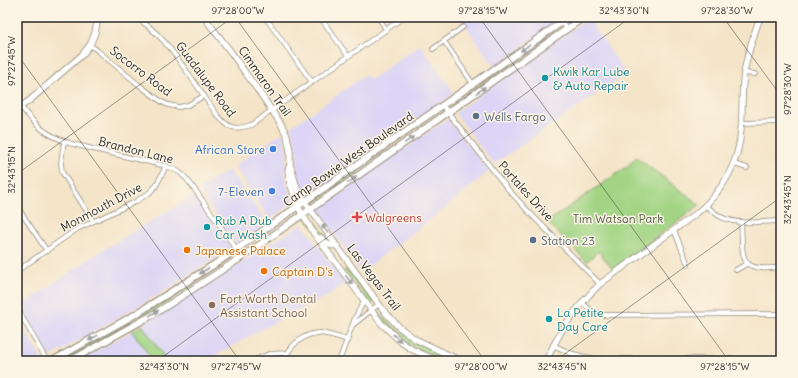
<svg xmlns="http://www.w3.org/2000/svg" width="798" height="378" viewBox="0 0 798 378" font-family="Delius,sans-serif">
<style>
.built{fill:#dcd5f6}
.green{fill:#a2d484;stroke:#668058}
.lines{fill:none;stroke-linecap:round;stroke-linejoin:round}
.street-casing{stroke:#90887a;stroke-width:5.5}
.secondary-casing{stroke:#90887a;stroke-width:7}
.primary-casing{stroke:#90887a;stroke-width:8}
.street{stroke:#fff;stroke-width:4}
.secondary{stroke:#fff;stroke-width:5.5}
.primary{stroke:#fff;stroke-width:6}
.oneway{fill:#a0a0a0}
.ticks{fill:none;stroke:#2b2b2b;stroke-width:1;stroke-opacity:0.45}
.culture-dot{fill:#0f9aa8;stroke:#fcf5e5;stroke-width:1.5}
.service-dot{fill:#5c6f8a;stroke:#fcf5e5;stroke-width:1.5}
.shop-dot{fill:#3f7fe0;stroke:#fcf5e5;stroke-width:1.5}
.health-dot{fill:#e0444e;stroke:#fcf5e5;stroke-width:1.5}
.food-dot{fill:#e8710a;stroke:#fcf5e5;stroke-width:1.5}
.education-dot{fill:#8d6e63;stroke:#fcf5e5;stroke-width:1.5}
.labels{text-anchor:middle;dominant-baseline:central;stroke-width:3;stroke-linejoin:round;paint-order:stroke}
.street-label{font-size:12px;fill:#2b2b2b;stroke:#fcf5e5}
.culture-label{font-size:12px;fill:#0d838f;stroke:#fcf5e5;text-anchor:start}
.service-label{font-size:12px;fill:#4e5e75;stroke:#fcf5e5;text-anchor:start}
.shop-label{font-size:12px;fill:#366cbe;stroke:#fcf5e5;text-anchor:end}
.health-label{font-size:12px;fill:#be3a42;stroke:#fcf5e5;text-anchor:start}
.park-label{font-size:12px;fill:#495541;stroke:#fcf5e5}
.food-label{font-size:12px;fill:#c56008;stroke:#fcf5e5;text-anchor:start}
.education-label{font-size:12px;fill:#785e54;stroke:#fcf5e5;text-anchor:start}
.neatline{fill:none;stroke:#2b2b2b;stroke-width:1.5}
.ticks-label{font-size:10px;text-anchor:middle;fill:#2b2b2b}
</style>
<rect width="100%" height="100%" fill="#fcf5e5"/>
<filter id="ink" filterUnits="userSpaceOnUse"><feTurbulence type="fractalNoise" baseFrequency=".025" numOctaves="2"/><feDisplacementMap in="SourceGraphic" scale="8" xChannelSelector="R" yChannelSelector="G"/><feConvolveMatrix kernelMatrix="1 2 1 2 8 2 1 2 1" color-interpolation-filters="sRGB"/></filter>
<filter id="wash" filterUnits="userSpaceOnUse"><feTurbulence type="fractalNoise" baseFrequency=".012" numOctaves="4" result="noise"/><feDisplacementMap in="SourceGraphic" scale="16" xChannelSelector="R" yChannelSelector="G"/><feGaussianBlur stdDeviation="0.9" result="paint"/><feColorMatrix in="noise" values="0 0 0 0 0 0 0 0 0 0 0 0 0 0 0 0 0 1.4 0 .05"/><feComposite in="paint" operator="in"/></filter>
<g filter="url(#wash)">
<rect width="100%" height="100%" fill="#f4e4c8"/>
<g class="built">
<path d="M460,17H553L557,22L495,67L460,18Z"/>
<path d="M588,18L626,74L494,164L455,113Z"/>
<path d="M420,45L454,93L306,201L297,176V150L291,127L366,75L370,80Z"/>
<path d="M447,119L489,171L448,206L361,272L318,210Z"/>
<path d="M282,133L287,151L285,173L288,188L293,203L270,220L234,166Z"/>
<path d="M229,170L268,224L237,245L198,190Z"/>
<path d="M194,195L232,248L164,291L50,357L21,306L100,252Z"/>
<path d="M302,224L345,283L326,297L284,317L205,361H167L142,325Z"/>
<path d="M17,315L42,361H17Z"/>
<path d="M132,331L153,361H79Z"/>
</g>
<g class="green">
<path d="M556,30L526,55L454,105L453,104L503,69Z"/>
<path d="M388,148V149L369,162L358,172L314,203L313,202L333,188L343,179Z"/>
<path d="M636,157L700,205L613,269L598,251L587,262L547,222L628,166Z"/>
<path d="M311,215L330,241V243L326,242L308,220L307,218Z"/>
<path d="M232,257L198,280L192,287L142,317L140,315Z"/>
<path d="M345,269L353,275L374,302L372,304L352,280L344,270Z"/>
<path d="M378,312L388,322L414,341L456,361H443L412,346L402,340L385,324L376,313Z"/>
<path d="M131,320L132,321L117,330L104,339L64,361H59Z"/>
<path d="M142,325L167,361H153L132,331Z"/>
</g>
</g>
<g filter="url(#ink)">
<g class="lines">
<defs>
<g id="street">
<path d="M135,17C159,31 172,51 188,73C198,87 208,102 218,116C229,129 235,130 251,125L404,17"/>
<path d="M265,17L312,82"/>
<path d="M320,17L348,56"/>
<path d="M378,17L386,29"/>
<path d="M558,17L567,29"/>
<path d="M32,18L33,17"/>
<path d="M444,41L473,84"/>
<path d="M90,45L98,51L139,85L162,102L168,105L179,107L188,105L204,96"/>
<path d="M433,49L463,27"/>
<path d="M744,73L755,74"/>
<path d="M443,106L507,188L526,209L600,284"/>
<path d="M21,107C38,128 46,135 72,144L166,166C180,171 184,175 193,187L242,257"/>
<path d="M741,123L781,122"/>
<path d="M64,141L61,163L62,172L93,221"/>
<path d="M734,164L747,168"/>
<path d="M706,206C711,210 716,214 721,217C740,226 761,221 781,221"/>
<path d="M18,208L47,251"/>
<path d="M741,222C742,231 741,249 744,257C745,261 748,265 752,266C761,270 772,268 781,267"/>
<path d="M674,230L685,257L688,265"/>
<path d="M736,270L748,263"/>
<path d="M17,271L77,229L135,202L149,193L156,186L166,166"/>
<path d="M582,302C590,311 593,312 604,315L781,314"/>
<path d="M17,308L47,361"/>
<path d="M354,324L379,304"/>
<path d="M553,345L570,353L581,356L596,359H781"/>
<path d="M252,361L269,354L287,353"/>
<path d="M285,361C288,346 304,333 320,333C329,334 338,337 348,340"/>
<path d="M339,361L355,318L364,301"/>
</g>
<g id="secondary">
<path d="M204,17L230,51L264,99L281,124L287,136L290,151V165L288,170L290,183L298,207L313,232L381,323L401,342L413,350L438,361"/>
<path d="M17,109L29,101L82,55L90,45L95,33L98,17"/>
<path d="M290,165C292,170 293,173 294,178C296,187 300,194 305,202L384,311L399,327L415,339L461,361"/>
<path d="M321,238C326,242 329,248 336,245"/>
<path d="M546,361C560,330 575,308 600,284L697,213C723,191 739,164 741,129C743,110 741,92 744,73C747,54 754,35 760,17"/>
</g>
<g id="primary">
<path d="M52,361L136,314L218,262L569,17"/>
<path d="M70,361L120,333L154,314L179,298L242,257L584,17"/>
</g>
</defs>
<use href="#street" class="street-casing"/>
<use href="#secondary" class="secondary-casing"/>
<use href="#primary" class="primary-casing"/>
<use href="#street" class="street"/>
<use href="#secondary" class="secondary"/>
<use href="#primary" class="primary"/>
</g>
<defs><path id="oneway-solid" d="M-6-.8H1V-3.2L6.5 0L1 3.2V.8H-6Z"/></defs>
<g class="oneway">
<use href="#oneway-solid" transform="translate(525 48) rotate(144)"/>
<use href="#oneway-solid" transform="translate(481 90) rotate(-35)"/>
<use href="#oneway-solid" transform="translate(409 140) rotate(-35)"/>
<use href="#oneway-solid" transform="translate(352 180) rotate(-35)"/>
<use href="#oneway-solid" transform="translate(325 229) rotate(-125)"/>
<use href="#oneway-solid" transform="translate(204 271) rotate(147)"/>
<use href="#oneway-solid" transform="translate(349 280) rotate(53)"/>
<use href="#oneway-solid" transform="translate(154 313) rotate(-31)"/>
<use href="#oneway-solid" transform="translate(93 338) rotate(151)"/>
<use href="#oneway-solid" transform="translate(397 338) rotate(42)"/>
</g>
</g>
<path class="ticks" d="M235,17L485,361M479,17L729,361M723,17L781,96M17,54L240,361M17,174L233,17M157,361L631,17M555,361L781,197"/>
<g class="culture-dot">
<circle cx="545" cy="78" r="4"/>
<circle cx="207" cy="227" r="4"/>
<circle cx="549" cy="319" r="4"/>
</g>
<g class="service-dot">
<circle cx="476" cy="116" r="4"/>
<circle cx="533" cy="240" r="4"/>
</g>
<g class="shop-dot">
<circle cx="273" cy="149" r="4"/>
<circle cx="272" cy="191" r="4"/>
</g>
<path class="health-dot" d="M355 211h4v4h4v4h-4v4h-4v-4h-4v-4h4z"/>
<g class="food-dot">
<circle cx="187" cy="250" r="4"/>
<circle cx="264" cy="271" r="4"/>
</g>
<circle class="education-dot" cx="212" cy="305" r="4"/>
<g class="labels">
<g class="street-label">
<text transform="translate(141 71) rotate(37)">Socorro Road</text>
<text transform="translate(206 79) rotate(53)">Guadalupe Road</text>
<text transform="translate(265 81) rotate(55)">Cimmaron Trail</text>
<text transform="translate(136 150) rotate(14)">Brandon Lane</text>
<text transform="translate(348 159) rotate(-35)">Camp Bowie West Boulevard</text>
<text transform="translate(526 191) rotate(48)">Portales Drive</text>
<text transform="translate(101 207) rotate(-28)">Monmouth Drive</text>
<text transform="translate(374 277) rotate(53)">Las Vegas Trail</text>
</g>
<g class="culture-label">
<text x="553" y="71">Kwik Kar Lube<tspan x="553" dy="14">&amp; Auto Repair</tspan></text>
<text x="215" y="220">Rub A Dub<tspan x="215" dy="14">Car Wash</tspan></text>
<text x="557" y="312">La Petite<tspan x="557" dy="14">Day Care</tspan></text>
</g>
<g class="service-label">
<text x="484" y="116">Wells Fargo</text>
<text x="541" y="240">Station 23</text>
</g>
<g class="shop-label">
<text x="265" y="149">African Store</text>
<text x="264" y="191">7-Eleven</text>
</g>
<g class="health-label">
<text x="365" y="217">Walgreens</text>
</g>
<g class="park-label">
<text x="618" y="218">Tim Watson Park</text>
</g>
<g class="food-label">
<text x="195" y="250">Japanese Palace</text>
<text x="272" y="271">Captain D's</text>
</g>
<g class="education-label">
<text x="220" y="298">Fort Worth Dental<tspan x="220" dy="14">Assistant School</tspan></text>
</g>
</g>
<rect width="798" height="378" fill="none" stroke="#fcf5e5" stroke-width="44"/>
<rect x="22" y="22" width="754" height="334" class="neatline"/>
<g class="ticks-label">
<text x="238" y="14">97°28'00"W</text>
<text x="483" y="14">97°28'15"W</text>
<text x="624" y="14">32°43'30"N</text>
<text x="727" y="14">97°28'30"W</text>
<text transform="translate(11 61) rotate(-90)" y="4">97°27'45"W</text>
<text transform="translate(787 89) rotate(-90)" y="4">97°28'30"W</text>
<text transform="translate(11 170) rotate(-90)" y="4">32°43'15"N</text>
<text transform="translate(787 200) rotate(-90)" y="4">32°43'45"N</text>
<text x="164" y="370">32°43'30"N</text>
<text x="236" y="370">97°27'45"W</text>
<text x="481" y="370">97°28'00"W</text>
<text x="562" y="370">32°43'45"N</text>
<text x="725" y="370">97°28'15"W</text>
</g>
</svg>
